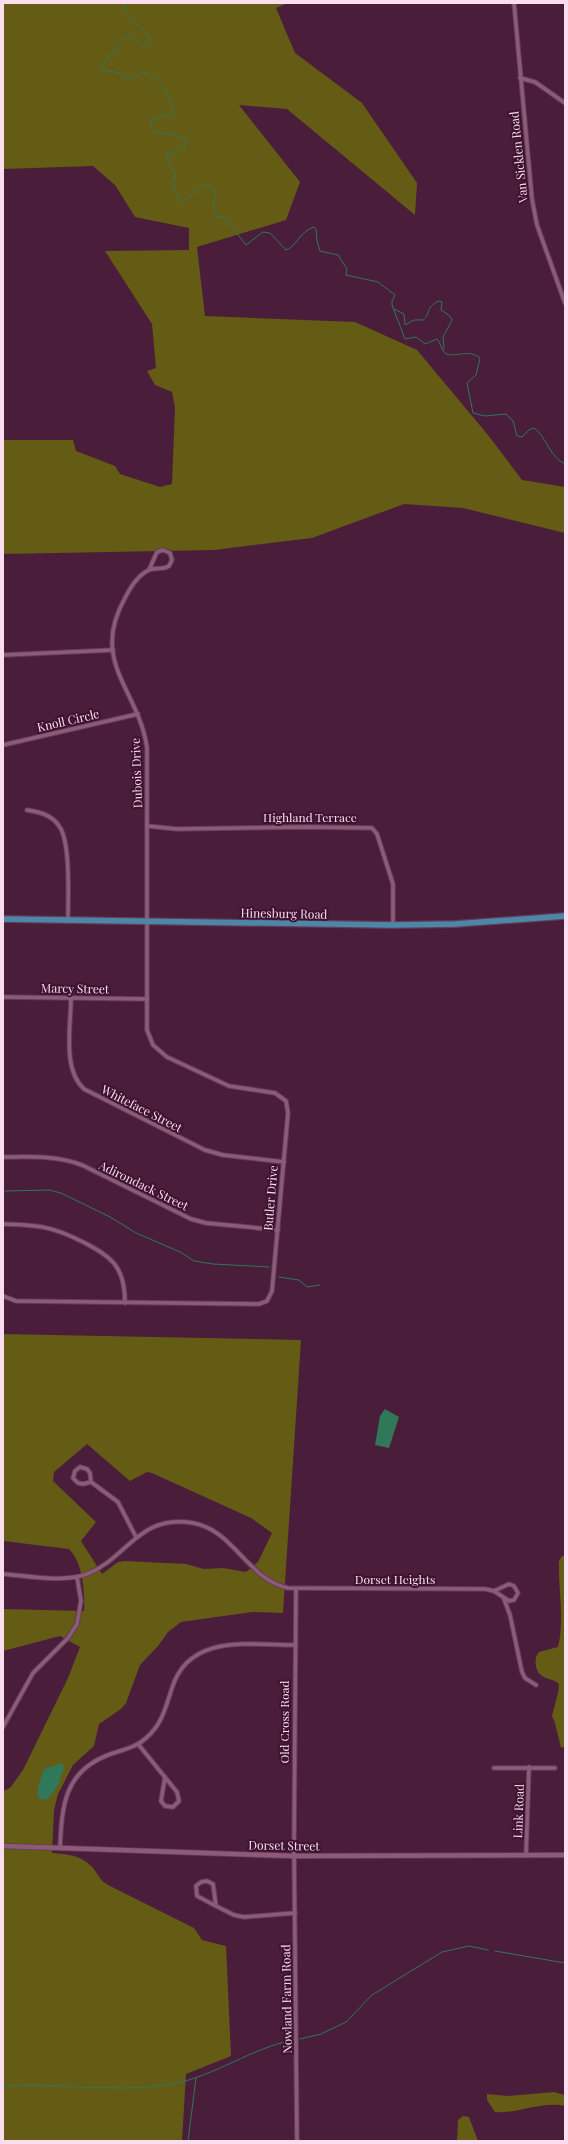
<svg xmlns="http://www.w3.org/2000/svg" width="568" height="2144" viewBox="0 0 568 2144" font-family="'Playfair Display',serif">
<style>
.green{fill:#645b15;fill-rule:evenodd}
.water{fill:#2f7859}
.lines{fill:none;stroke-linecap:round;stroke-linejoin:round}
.stream{stroke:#2f7859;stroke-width:1}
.minor-casing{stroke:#633c56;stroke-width:5.5}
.tertiary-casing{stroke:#633c56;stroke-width:6}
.primary-casing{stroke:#633c56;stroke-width:8}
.minor{stroke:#8d5b7a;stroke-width:3.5}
.tertiary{stroke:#8d5b7a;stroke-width:4.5}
.primary{stroke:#4c87a9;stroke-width:5.5}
.labels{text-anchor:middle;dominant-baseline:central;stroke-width:4;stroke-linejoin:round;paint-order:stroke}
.street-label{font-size:12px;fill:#faddee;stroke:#3e1330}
</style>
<rect width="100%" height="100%" fill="#4a1d3b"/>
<g class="green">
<path d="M3,3H288L276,8L295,53L362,103L417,183L415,215L287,109L239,105L300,182L286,220L197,247L205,316L355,322L417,350L488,435L522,480L565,487V533L463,508L404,504L312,538L214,550L3,554V440H73L76,451L115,466L120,474L160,487L172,484L175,408L172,392L155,385L147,371L156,368L152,324L105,251L189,250V228L135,217L115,185L93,166L3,169Z"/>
<path d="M3,1334L301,1340L283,1613L252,1612L181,1622L168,1632L158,1646L140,1665L126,1703L121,1709L99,1724L94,1746L73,1765L58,1794L54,1810L52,1853C67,1854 80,1855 91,1866C98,1873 99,1880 108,1885L194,1928L202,1940L226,1946L231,2056L186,2074L182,2141H3V1791L10,1788L23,1770L68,1678L80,1647L60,1636L3,1651V1609L84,1611C85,1592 83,1563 69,1549L3,1541ZM87,1444L130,1481L147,1472L152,1473L251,1518L272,1533L258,1562L246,1572L223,1568L204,1569L186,1564L124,1561L118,1562L102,1574L81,1541L96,1522L53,1481L54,1472Z"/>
<path d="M562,1556H565V1746L561,1748L555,1723L552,1716L558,1693L559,1684C554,1679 549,1680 544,1677C535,1673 533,1659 539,1652L558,1647C565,1620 558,1589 559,1561Z"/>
<path d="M554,2092L565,2095V2106C542,2101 518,2114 495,2112L487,2100V2094L508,2096Z"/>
<path d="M463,2116L469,2117L478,2141H457L458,2120Z"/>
</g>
<g class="water">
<path d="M385,1409L399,1417L389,1448L375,1445L380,1416Z"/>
<path d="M59,1764H62L64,1767L58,1785L48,1799L42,1800L38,1797V1787L44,1769Z"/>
</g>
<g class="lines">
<g class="stream">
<path d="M124,3L125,11L150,38L149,44L141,45L129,35L124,37L101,67L102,70L121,73L129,79C135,78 140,72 146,73C157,74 177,103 172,113L152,120L150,127C155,136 176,132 187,140L185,147L167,154L168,162L176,174L172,186L180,201C191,199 197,186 208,184L215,190C216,201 210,206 218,217H224L246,245L263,232L270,233L286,250C296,247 300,231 314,227L316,229L317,241L320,251L338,255L347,269L346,275L378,282L395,295L392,301V305L405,339L416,337L425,344L437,339C441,343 441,350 445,353C454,359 468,348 480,358L476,375L467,383L473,413L485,416L506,414L513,421L517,436L522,437L529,430L534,428C547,437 549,457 565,464"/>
<path d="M394,309L404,314L405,325L414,320H423C432,313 424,308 439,301L442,302L441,310L450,316L452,320L443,337L444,349"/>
<path d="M5,1191L49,1190L61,1193L110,1217L136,1233L180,1252L194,1261L213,1264L269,1267"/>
<path d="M279,1277L299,1280L307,1287L320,1285"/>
<path d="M495,1951L565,1963"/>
<path d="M300,2039L321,2034L346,2022L372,1995L442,1952L469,1946L488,1950"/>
<path d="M291,2041L293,2040"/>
<path d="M3,2086C57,2082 112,2093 165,2085C208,2080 244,2052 285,2042"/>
<path d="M188,2141L196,2078"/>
</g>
<defs>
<g id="minor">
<path d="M514,3L532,199L537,225L565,303"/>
<path d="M520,78L535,82L565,103"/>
<path d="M3,655L113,650"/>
<path d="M3,745L138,714"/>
<path d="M27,810C40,812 52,815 59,826C71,841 68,899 68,920"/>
<path d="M147,826L177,829L307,827L372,828L377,834L393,884V925"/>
<path d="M3,997L147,999"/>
<path d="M71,998C71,1026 62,1069 84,1089L205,1150L223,1155L284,1162"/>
<path d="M3,1157C30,1157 56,1155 82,1165L191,1219L206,1223L278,1230"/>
<path d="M3,1224C37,1225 52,1226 83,1242C113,1257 125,1268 125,1303"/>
<path d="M3,1296L16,1301L259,1304L267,1301L272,1291L288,1113L286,1101L275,1093L229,1086L167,1057L153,1045L147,1030V748C139,690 89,662 125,598C130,588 138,575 149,570C155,567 163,570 169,566L172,560L170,553L163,550L157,552L149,570"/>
<path d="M91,1482L83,1484L78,1483L73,1478L75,1471L80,1467L87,1469L90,1473L91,1482L118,1502L136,1537"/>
<path d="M3,1574C29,1576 62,1583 87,1574C128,1558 138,1514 193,1523C234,1530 247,1579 288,1588L485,1589L494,1591L509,1601L514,1600L518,1593L514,1586L509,1584L494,1591"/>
<path d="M296,1589L294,1847L297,2141"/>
<path d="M504,1599L510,1615L522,1672L525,1678L536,1685"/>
<path d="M3,1727L33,1673L68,1638L77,1624L81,1601L77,1577"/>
<path d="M138,1744L177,1792L179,1801L173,1807L165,1806L161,1801L165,1777"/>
<path d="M494,1768H555"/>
<path d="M60,1847C62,1806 64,1772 108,1755C120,1750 136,1748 146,1738C162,1725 166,1706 172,1688C189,1633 250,1645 295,1645"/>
<path d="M526,1855L529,1767"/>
<path d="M216,1906L197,1896L196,1886L201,1882L207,1881L213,1884L216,1906L234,1915L244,1917L295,1913"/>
</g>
<path id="tertiary" d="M3,1846L294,1856L565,1855"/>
<path id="primary" d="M3,919L393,925L455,924L565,916"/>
</defs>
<use href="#minor" class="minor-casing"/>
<use href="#tertiary" class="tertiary-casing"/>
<use href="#primary" class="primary-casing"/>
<use href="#minor" class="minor"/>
<use href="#tertiary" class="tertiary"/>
<use href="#primary" class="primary"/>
</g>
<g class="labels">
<g class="street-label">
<text transform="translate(518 157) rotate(-96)">Van Sicklen Road</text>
<text transform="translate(68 720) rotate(-13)">Knoll Circle</text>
<text transform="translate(136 773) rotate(-92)">Dubois Drive</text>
<text x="310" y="817">Highland Terrace</text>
<text transform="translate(284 913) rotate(1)">Hinesburg Road</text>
<text transform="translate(75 988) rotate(1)">Marcy Street</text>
<text transform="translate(142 1108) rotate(27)">Whiteface Street</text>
<text transform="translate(144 1185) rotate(26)">Adirondack Street</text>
<text transform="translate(270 1198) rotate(-85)">Butler Drive</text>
<text x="395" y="1579">Dorset Heights</text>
<text transform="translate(284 1722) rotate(-90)">Old Cross Road</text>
<text transform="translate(518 1811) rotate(-88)">Link Road</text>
<text transform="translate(284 1845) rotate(1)">Dorset Street</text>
<text transform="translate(286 1999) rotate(-91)">Nowland Farm Road</text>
</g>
</g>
<rect width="568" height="2144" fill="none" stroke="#faddee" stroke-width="8"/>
</svg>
